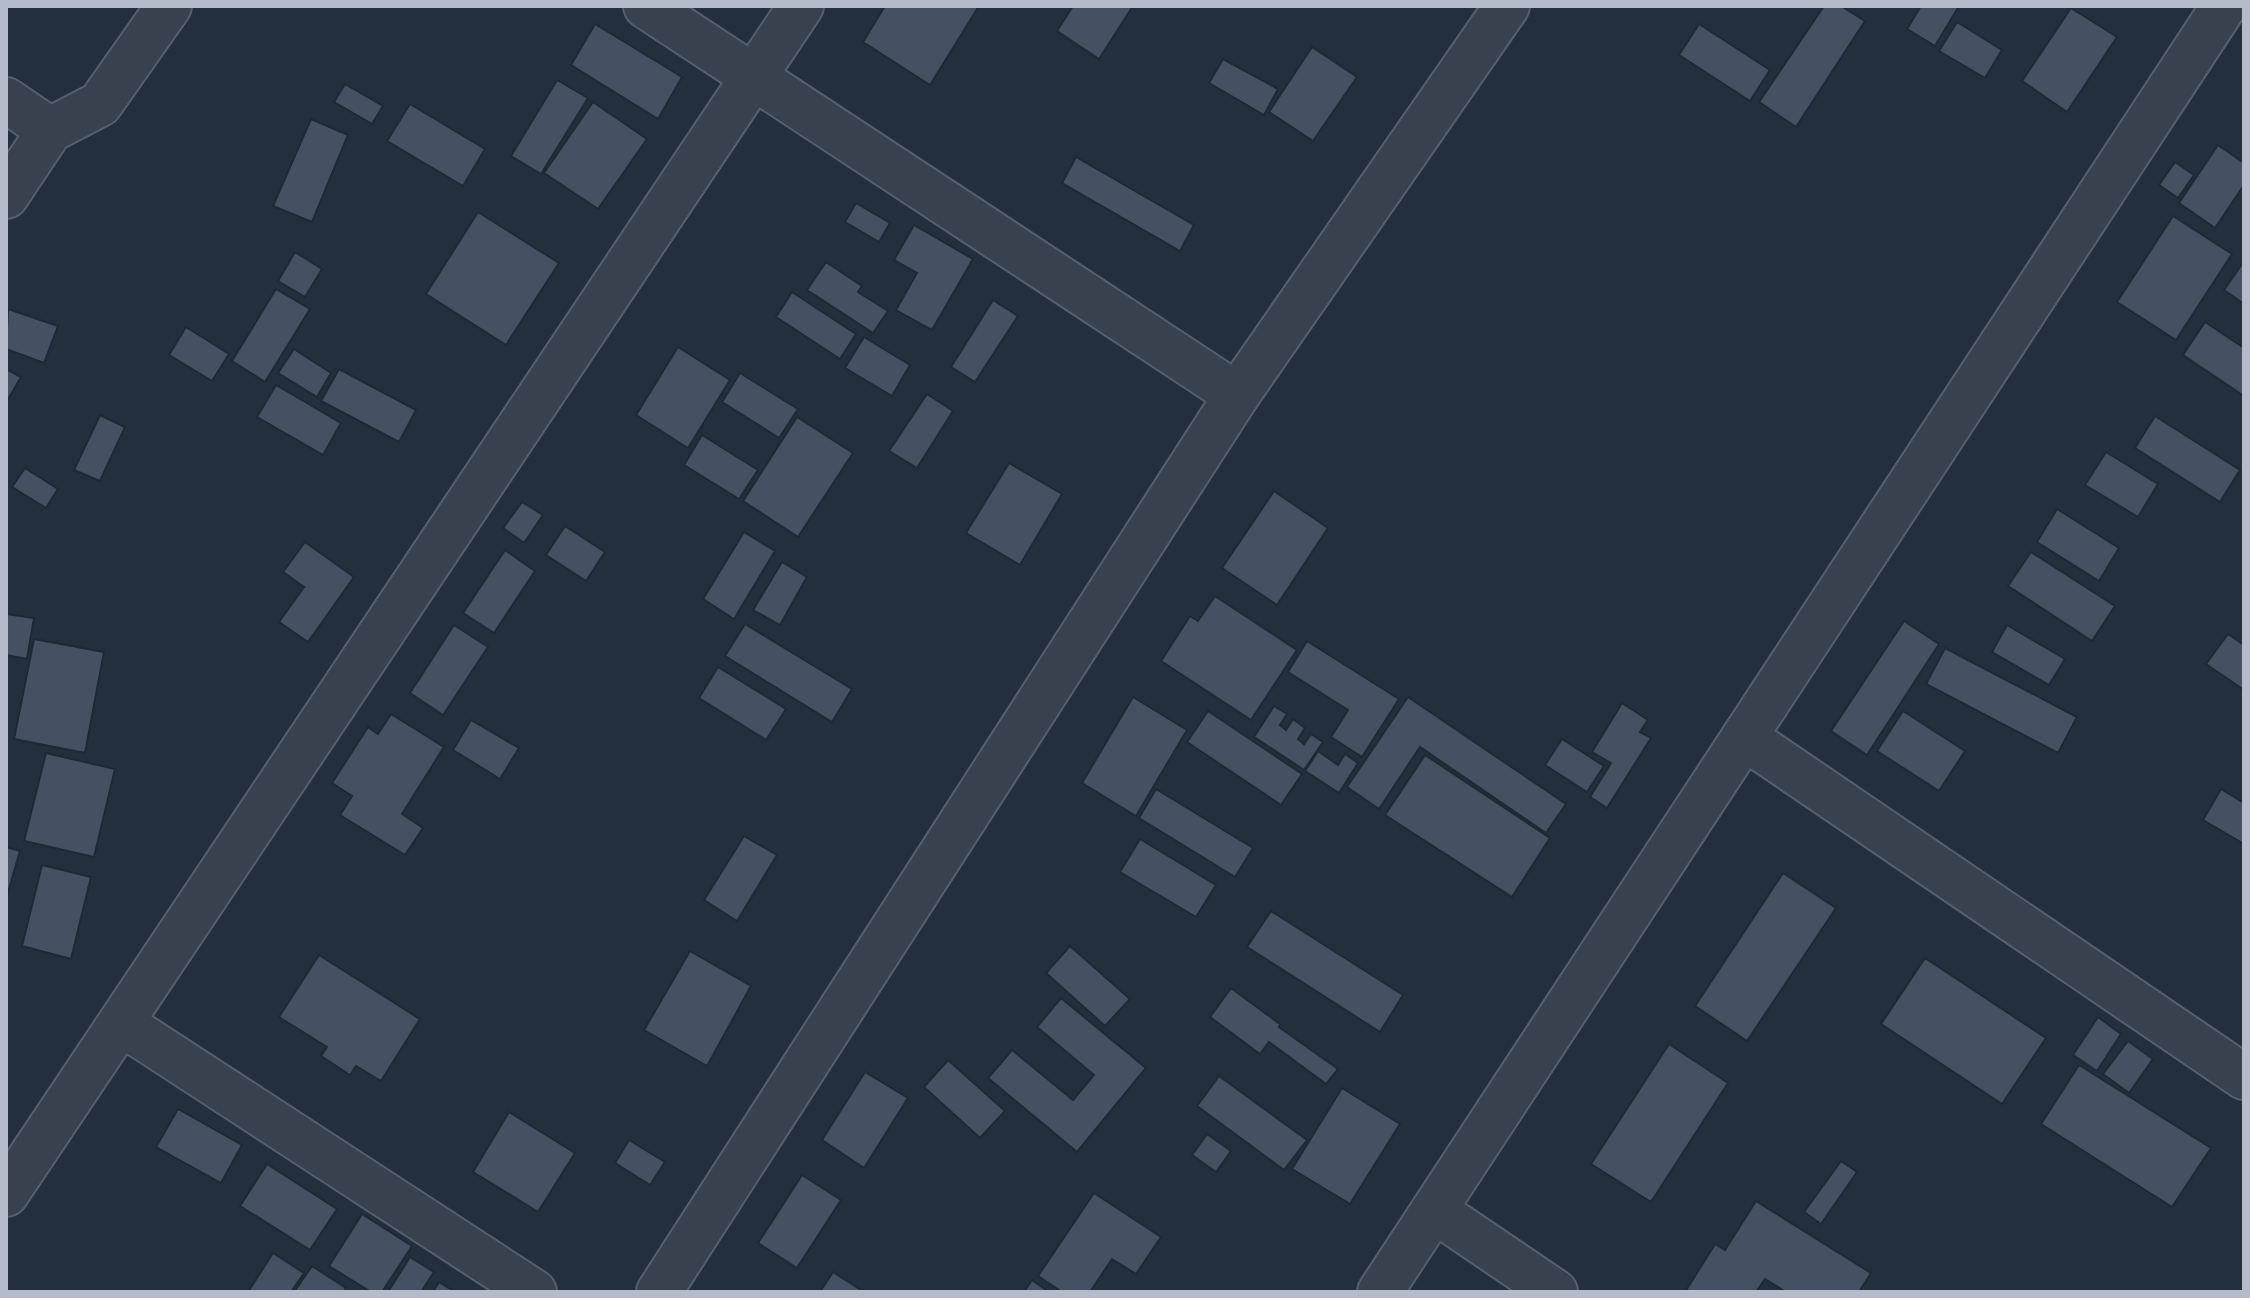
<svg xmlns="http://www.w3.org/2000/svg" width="2250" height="1298" viewBox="0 0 2250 1298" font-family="'Archivo Narrow',sans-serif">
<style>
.building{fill:#455162;stroke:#1f2835;stroke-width:2}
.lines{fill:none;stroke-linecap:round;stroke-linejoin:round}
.minor-casing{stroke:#565f6c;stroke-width:48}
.minor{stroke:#38414e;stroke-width:44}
</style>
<rect width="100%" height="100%" fill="#242f3e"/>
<g class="building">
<path d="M885,6H979L930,85L863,42Z"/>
<path d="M1073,6H1133L1099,59L1057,31Z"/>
<path d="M1824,6H1841L1865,21L1796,127L1759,102Z"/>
<path d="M1921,6H1959L1935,46L1907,29Z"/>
<path d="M2071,8L2117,37L2067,112L2022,81Z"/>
<path d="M1957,22L2002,50L1985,78L1939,51Z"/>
<path d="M595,24L682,77L658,119L571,65Z"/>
<path d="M1699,24L1770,70L1750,101L1679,55Z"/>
<path d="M1312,47L1357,77L1313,141L1269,112Z"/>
<path d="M1223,59L1278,89L1264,115L1209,83Z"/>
<path d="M557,80L588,98L541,174L511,156Z"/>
<path d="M345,84L383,106L372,124L334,102Z"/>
<path d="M593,102L647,139L598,209L544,173Z"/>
<path d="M410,104L485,149L463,186L387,141Z"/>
<path d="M311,119L348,135L312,222L273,206Z"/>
<path d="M2218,145L2244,163V185L2215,228L2179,203Z"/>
<path d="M1076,157L1194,225L1180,251L1062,183Z"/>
<path d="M2175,162L2194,175L2178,198L2159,185Z"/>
<path d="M856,203L890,223L879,242L845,222Z"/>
<path d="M478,212L559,263L506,345L426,294Z"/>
<path d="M2173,216L2232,254L2176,340L2117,302Z"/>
<path d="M914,225L973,259L932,330L896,310L917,273L894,260Z"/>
<path d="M295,252L322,269L305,297L278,281Z"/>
<path d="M2244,261V304L2224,290Z"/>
<path d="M826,262L862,286L858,292L888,311L873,333L807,290Z"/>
<path d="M276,289L310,309L265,382L232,361Z"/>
<path d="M792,292L856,334L840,359L776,317Z"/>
<path d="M993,300L1018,316L975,382L951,367Z"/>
<path d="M8,309L58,326L44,363L6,349Z"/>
<path d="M2205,322L2244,348V396L2183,355Z"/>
<path d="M186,327L229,354L212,381L169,355Z"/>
<path d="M864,337L910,365L892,396L845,368Z"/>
<path d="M678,347L730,380L688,448L636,415Z"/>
<path d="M294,349L331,373L317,397L278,373Z"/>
<path d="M6,369L21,377L6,403Z"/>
<path d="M339,369L416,410L399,442L321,401Z"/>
<path d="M740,373L798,409L779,438L722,402Z"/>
<path d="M276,385L341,423L323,455L257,417Z"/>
<path d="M927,394L953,411L917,468L889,451Z"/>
<path d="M100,415L125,427L100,481L74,470Z"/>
<path d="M2155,416L2240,470L2220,502L2135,448Z"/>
<path d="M797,417L853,453L798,537L743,501Z"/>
<path d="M702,435L758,470L739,499L684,465Z"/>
<path d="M2106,452L2158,484L2138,517L2085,485Z"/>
<path d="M1009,463L1062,494L1020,565L966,533Z"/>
<path d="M25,468L58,489L46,508L12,487Z"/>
<path d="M1274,491L1328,528L1277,605L1222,568Z"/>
<path d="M522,502L543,515L524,543L503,528Z"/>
<path d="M2057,509L2119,548L2099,581L2037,542Z"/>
<path d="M565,526L605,552L586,581L546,555Z"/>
<path d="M744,532L775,551L734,619L703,599Z"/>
<path d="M305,542L354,577L308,642L279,622L304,587L283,572Z"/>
<path d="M505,550L535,571L494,633L463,613Z"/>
<path d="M2031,552L2115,606L2092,641L2008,586Z"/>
<path d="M782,562L807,577L780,625L753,610Z"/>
<path d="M1215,596L1297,650L1251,720L1161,661L1190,616L1198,621Z"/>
<path d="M6,614L34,618L27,659L6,655Z"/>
<path d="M1904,621L1939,644L1867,755L1831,731Z"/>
<path d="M745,624L852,689L832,722L725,656Z"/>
<path d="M454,625L488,647L443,715L410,693Z"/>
<path d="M2007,625L2065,659L2049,685L1992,652Z"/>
<path d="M2228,634L2244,645V690L2206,664Z"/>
<path d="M34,639L104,652L85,753L14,739Z"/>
<path d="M1307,641L1399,699L1362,757L1331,737L1348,710L1288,672Z"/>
<path d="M1945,648L2077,717L2058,753L1926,684Z"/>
<path d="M718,667L786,709L766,740L699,698Z"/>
<path d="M1133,697L1187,730L1136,816L1082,783Z"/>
<path d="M1408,697L1566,804L1546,833L1420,747L1379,809L1347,787Z"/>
<path d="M1622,703L1648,720L1640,732L1651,738L1607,808L1590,797L1611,763L1592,752Z"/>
<path d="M1274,706L1287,714L1280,725L1286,730L1293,719L1305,728L1298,739L1304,744L1311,734L1323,742L1304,770L1254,737Z"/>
<path d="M1208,711L1302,774L1281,805L1187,742Z"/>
<path d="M1903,711L1965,751L1939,791L1877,751Z"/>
<path d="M391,714L444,747L402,814L423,828L405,855L340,815L352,796L332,783L368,727L378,734Z"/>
<path d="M471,720L519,748L500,779L453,750Z"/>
<path d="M1562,739L1604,766L1587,792L1545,765Z"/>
<path d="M1318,751L1338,765L1345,754L1358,763L1339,793L1305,771Z"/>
<path d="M46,753L115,769L94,857L24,841Z"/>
<path d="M1425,755L1550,838L1512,897L1385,815Z"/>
<path d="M1156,789L1253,848L1235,877L1139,818Z"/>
<path d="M2221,789L2244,803V844L2203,820Z"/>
<path d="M744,836L777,855L737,921L704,900Z"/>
<path d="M1140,839L1216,885L1196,917L1120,872Z"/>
<path d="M6,847L20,851L7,896L6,895Z"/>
<path d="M42,865L91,877L71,959L22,946Z"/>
<path d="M1783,873L1836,908L1747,1041L1695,1006Z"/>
<path d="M1271,911L1403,995L1380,1032L1247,947Z"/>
<path d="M1070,946L1130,999L1105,1026L1046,973Z"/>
<path d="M690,951L751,986L707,1066L644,1030Z"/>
<path d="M319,955L420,1019L381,1081L356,1066L350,1075L321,1056L327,1047L279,1017Z"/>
<path d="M1925,958L2046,1038L2002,1104L1881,1024Z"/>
<path d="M1231,988L1280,1024L1279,1027L1338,1069L1326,1084L1269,1042L1260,1054L1210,1017Z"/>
<path d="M1061,998L1146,1068L1077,1152L988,1078L1012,1050L1073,1100L1094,1075L1037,1027Z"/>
<path d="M2098,1017L2121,1034L2097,1071L2073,1055Z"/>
<path d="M2128,1041L2153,1059L2129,1093L2103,1074Z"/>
<path d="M1669,1044L1728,1083L1651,1202L1591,1164Z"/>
<path d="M948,1060L1005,1111L980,1138L924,1087Z"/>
<path d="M2079,1065L2211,1148L2172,1207L2041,1124Z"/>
<path d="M865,1072L908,1098L864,1168L822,1140Z"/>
<path d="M1219,1076L1307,1140L1284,1170L1197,1106Z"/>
<path d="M1342,1088L1400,1124L1350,1204L1292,1169Z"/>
<path d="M178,1109L242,1145L221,1183L156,1147Z"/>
<path d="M509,1112L575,1153L538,1212L473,1172Z"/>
<path d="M1207,1134L1231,1151L1216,1172L1192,1155Z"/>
<path d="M629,1140L665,1162L650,1185L615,1163Z"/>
<path d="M1841,1161L1857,1172L1821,1224L1804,1212Z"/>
<path d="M267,1164L337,1209L310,1250L240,1206Z"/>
<path d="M802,1175L841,1200L797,1268L758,1243Z"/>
<path d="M1094,1193L1161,1237L1136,1274L1112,1259L1090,1292H1062L1038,1276Z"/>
<path d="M1756,1201L1871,1273L1859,1292H1786L1765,1279L1756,1292H1685L1715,1244L1725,1250Z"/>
<path d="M362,1214L412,1246L382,1292H371L329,1266Z"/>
<path d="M273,1253L304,1273L291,1292H248Z"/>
<path d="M410,1257L434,1272L421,1292H388Z"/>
<path d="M312,1266L346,1288L343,1292H294Z"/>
<path d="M833,1272L864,1292H820Z"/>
<path d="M1032,1280L1049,1292H1024Z"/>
<path d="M439,1282L455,1292H433Z"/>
</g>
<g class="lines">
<defs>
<g id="minor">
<path d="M646,6L1237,395"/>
<path d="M6,100L50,130"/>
<path d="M6,196L50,130L100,104L169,6"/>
<path d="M1744,737L2244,1077"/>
<path d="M121,1023L534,1292"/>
<path d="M6,1194L801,6"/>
<path d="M1434,1210L1555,1292"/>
<path d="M659,1292L1237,395L1507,6"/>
<path d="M1380,1292L2224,6"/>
</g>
</defs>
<use href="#minor" class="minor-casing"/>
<use href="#minor" class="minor"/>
</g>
<rect width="2250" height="1298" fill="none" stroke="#b4bcc9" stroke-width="16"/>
</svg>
